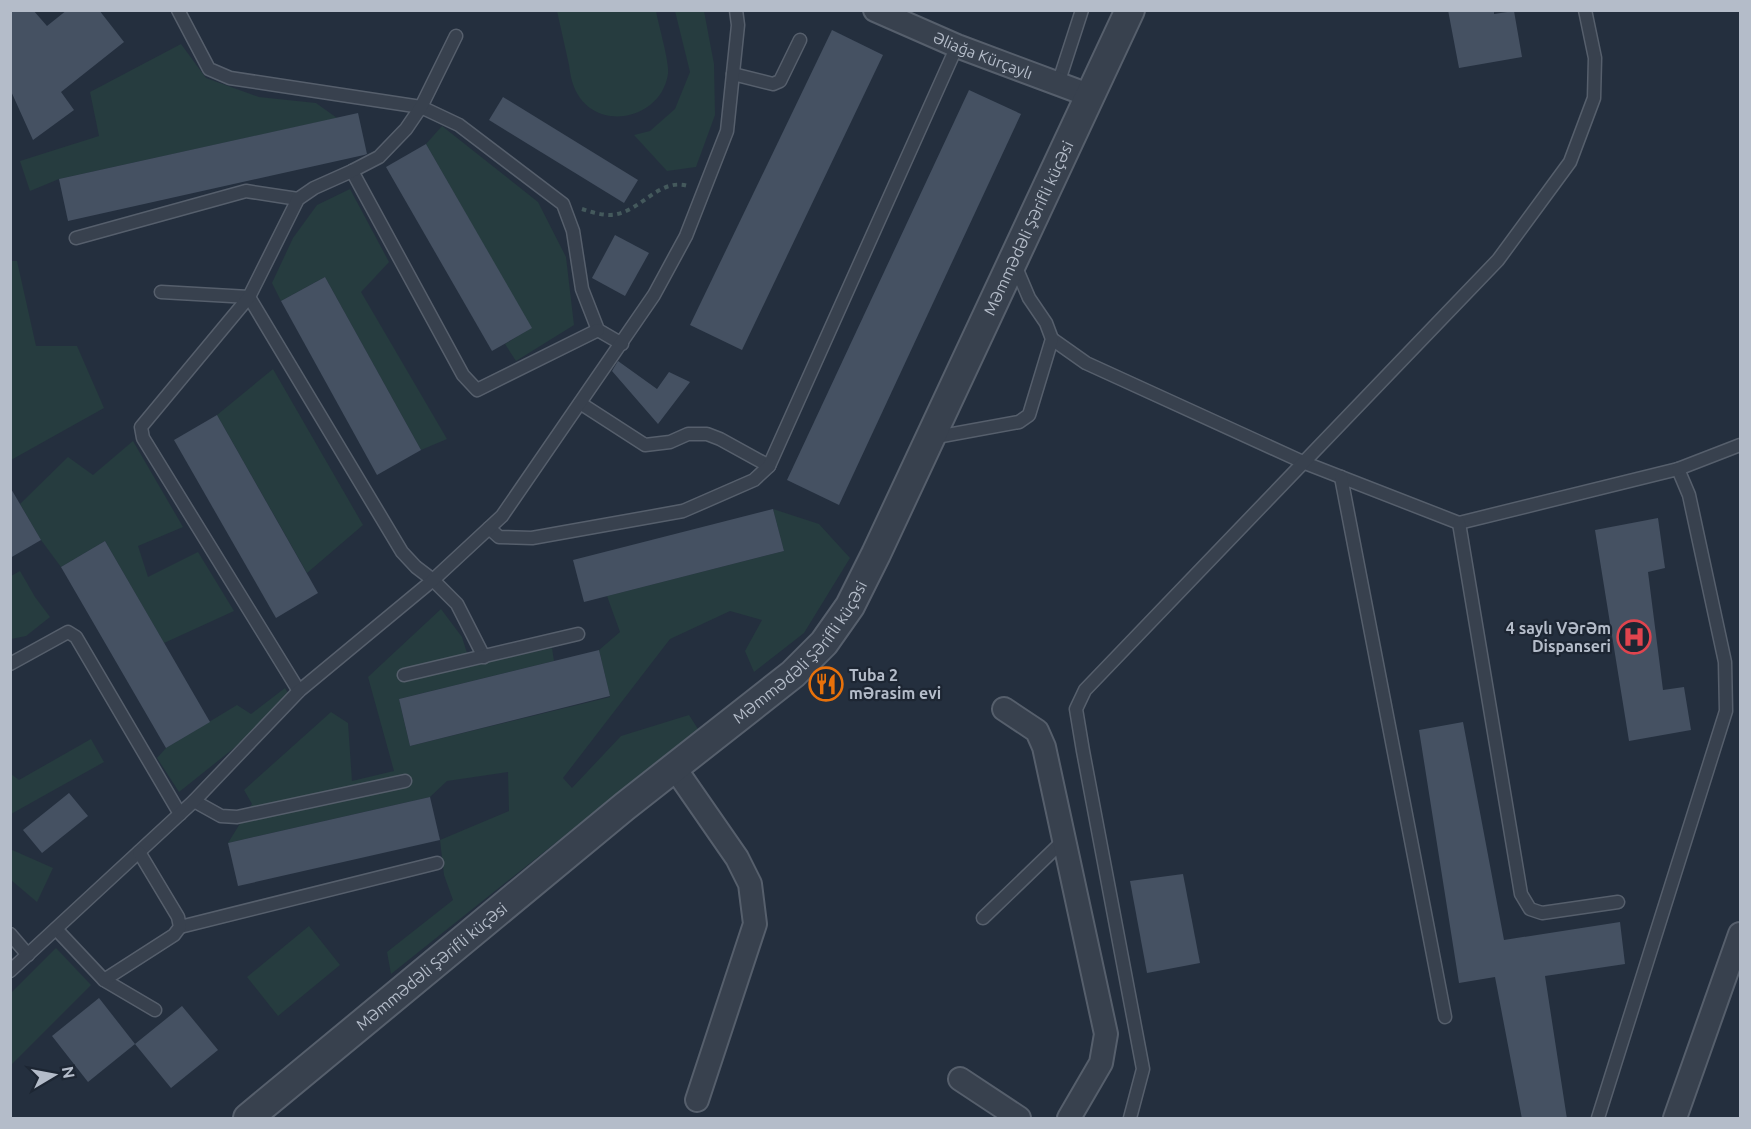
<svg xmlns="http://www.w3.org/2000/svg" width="1751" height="1129" viewBox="0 0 1751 1129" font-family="Ubuntu,sans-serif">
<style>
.green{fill:#263c3f}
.building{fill:#455162}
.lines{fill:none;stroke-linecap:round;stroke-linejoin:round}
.service-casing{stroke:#565f6c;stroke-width:15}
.minor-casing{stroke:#565f6c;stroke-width:26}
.tertiary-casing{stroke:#565f6c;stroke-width:32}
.path{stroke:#44595c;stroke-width:4;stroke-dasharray:4.5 4.5;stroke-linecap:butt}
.service{stroke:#38414e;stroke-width:12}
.minor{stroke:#38414e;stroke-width:22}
.tertiary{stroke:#38414e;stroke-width:28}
.labels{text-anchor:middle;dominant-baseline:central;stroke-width:4.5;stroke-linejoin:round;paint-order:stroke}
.street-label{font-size:16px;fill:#b4bcc9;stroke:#1d2633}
.poi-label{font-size:16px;font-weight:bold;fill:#b4bcc9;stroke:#1d2633;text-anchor:end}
</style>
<rect width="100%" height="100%" fill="#242f3e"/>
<g class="green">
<path d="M557,11H656C658,23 670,64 668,74C661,121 593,134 574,87C571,80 570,72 569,65C565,47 561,29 557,11Z"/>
<path d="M675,11H704L714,64L715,115L696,167L667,171L634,135L650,131L675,109L690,72Z"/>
<path d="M181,44L206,78L259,97L316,103L337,118L59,179L30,191L20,161L99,136L90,92Z"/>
<path d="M442,126L538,202L566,257L574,325L516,361L505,344L531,328L426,144Z"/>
<path d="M350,189L389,262L361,292L447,439L421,450L325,277L281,301L272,283L293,238L317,205Z"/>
<path d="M10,261H17L36,346H77L104,408L11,460Z"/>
<path d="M273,369L363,525L307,573L217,415Z"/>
<path d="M133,441L183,527L138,546L148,577L198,552L234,611L164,643L105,541L61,567L41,540L20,504L68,457L93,475Z"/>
<path d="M773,509L819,524L850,558L804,633L754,672L745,651L762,620L730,611L670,639L563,778L572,788L621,736L689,715L698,729L391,974L387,952L453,900L444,875L440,840L509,811L508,772L447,781L430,797L228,843L252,804L244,790L331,712L348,723L352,781L394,771L368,677L441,609L462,637L471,666L552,648L554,661L399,699L410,746L610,697L599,650L620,632L607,596L784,551Z"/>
<path d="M20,571L35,597L50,617L26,636L11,639V576Z"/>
<path d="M285,688L293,701L179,792L157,758L166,748L237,705L251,714Z"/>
<path d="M91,739L104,762L11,814V774L19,780Z"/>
<path d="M10,849L53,868L37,902L11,880Z"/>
<path d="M309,926L340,965L278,1016L247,977Z"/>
<path d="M56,948L91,985L11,1065V993Z"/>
</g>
<g class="building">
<path d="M10,10H33L47,26L67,10H99L124,42L61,92L74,110L33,140L10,89Z"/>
<path d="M1448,10H1494V14L1514,11L1522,57L1459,68Z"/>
<path d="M832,30L883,55L742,350L690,325Z"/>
<path d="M969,90L1021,114L839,505L787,480Z"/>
<path d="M503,97L638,180L624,203L489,120Z"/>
<path d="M358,113L367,154L364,155L68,221L59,179Z"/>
<path d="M426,144L532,328L492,351L386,167Z"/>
<path d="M615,235L649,253L625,296L592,278Z"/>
<path d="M325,277L421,450L377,475L281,301Z"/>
<path d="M618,361L657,389L669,372L690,382L658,424L612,371Z"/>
<path d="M217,415L318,593L276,618L174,440Z"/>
<path d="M10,487L41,540L10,558Z"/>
<path d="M773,509L784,551L584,602L573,560Z"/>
<path d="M1658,518L1665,568L1648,572L1663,690L1684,687L1691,730L1629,741L1595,530Z"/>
<path d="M105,541L210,722L166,748L61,567Z"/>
<path d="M599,650L610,696L410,746L399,699Z"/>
<path d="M1463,722L1504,940L1620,922L1625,964L1545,976L1567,1119H1522L1495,977L1459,983L1419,730Z"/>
<path d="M69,793L88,816L42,853L23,830Z"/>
<path d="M430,797L440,840L238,886L228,843Z"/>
<path d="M1183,874L1200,963L1147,973L1130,881Z"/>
<path d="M99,998L135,1044L88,1082L52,1036Z"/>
<path d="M182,1006L218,1050L171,1088L135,1044Z"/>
</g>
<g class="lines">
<defs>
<g id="service">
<path d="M178,10L209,69L230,78L421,107L459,125L563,204L573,231L582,289L598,330L622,344"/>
<path d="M733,74L773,84L780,81L800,40"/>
<path d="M1058,84L1082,10"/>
<path d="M352,171L463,375L477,390L598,330"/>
<path d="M76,238L246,191L298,199"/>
<path d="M161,292L249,297L402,552L416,567L433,580L457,604L484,657"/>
<path d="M1052,339L1086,363L1305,463L1459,523L1678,469L1689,495L1725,662L1726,711L1598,1118"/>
<path d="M580,403L645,445L670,442L688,434H707L720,439L769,466"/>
<path d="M931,438L1019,422L1029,415L1052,339L1046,323L1029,298L1015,265"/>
<path d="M1678,469L1740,445"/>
<path d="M1341,477L1445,1017"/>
<path d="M1459,523L1521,894L1530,909L1542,913L1618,902"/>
<path d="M489,528L499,537L532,538L683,511L754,480L769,466L957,46"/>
<path d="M10,664L68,632L76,637L180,814"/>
<path d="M404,675L578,634"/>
<path d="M299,691L143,438L141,427L249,297L298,199L314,188L352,171L379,157L406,129L421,107L456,36"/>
<path d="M194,801L221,816L237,817L405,781"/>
<path d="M983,918L1064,840"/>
<path d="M180,927L437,863"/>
<path d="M56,929L104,980L155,1010"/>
<path d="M10,934L28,955"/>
<path d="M10,971L194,801L299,691L433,580L502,516L654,295L686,236L727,131L738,25L736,10"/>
<path d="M104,980L174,935L180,927L178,917L139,852"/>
<path d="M1130,1118L1143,1069L1083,751L1076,709L1085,690L1498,260L1570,162L1594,98L1595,58L1585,10"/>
</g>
<g id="minor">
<path id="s1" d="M875,10L957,46L1091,96"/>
<path d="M1004,709L1037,731L1044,747L1106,1034L1101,1063L1069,1118"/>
<path d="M674,767L737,858L750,884L755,924L697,1100"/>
<path d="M960,1079L1019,1118"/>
<path d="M1675,1118L1740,934"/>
</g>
<g id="tertiary">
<path id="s2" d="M248,1118L624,807L793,674L824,643L850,606L876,554L1130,10"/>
</g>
</defs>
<use href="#service" class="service-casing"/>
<use href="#minor" class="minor-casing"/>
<use href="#tertiary" class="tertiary-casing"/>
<path class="path" d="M582,209C591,212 601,215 610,215C640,214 658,177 688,186"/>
<use href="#service" class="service"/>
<use href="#minor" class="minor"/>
<use href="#tertiary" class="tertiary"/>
</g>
<defs>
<symbol id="hospital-ring" viewBox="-11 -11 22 22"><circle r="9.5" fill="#1d2633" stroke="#e0444e" stroke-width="1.5"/><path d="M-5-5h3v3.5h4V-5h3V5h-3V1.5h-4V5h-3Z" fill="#e0444e"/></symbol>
<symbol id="restaurant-ring" viewBox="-11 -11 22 22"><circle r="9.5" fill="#1d2633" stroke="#e8710a" stroke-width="1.5"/><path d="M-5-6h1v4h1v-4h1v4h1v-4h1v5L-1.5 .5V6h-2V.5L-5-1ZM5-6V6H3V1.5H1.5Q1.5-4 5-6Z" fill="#e8710a"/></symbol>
</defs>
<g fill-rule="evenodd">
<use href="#hospital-ring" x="1615" y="618" width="38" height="38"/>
<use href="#restaurant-ring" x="807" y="665" width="38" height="38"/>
</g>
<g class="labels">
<g class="street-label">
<text stroke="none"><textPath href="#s1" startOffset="117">Əliağa Kürçaylı</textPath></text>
<text stroke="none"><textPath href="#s2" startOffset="1210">Məmmədəli Şərifli küçəsi</textPath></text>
<text stroke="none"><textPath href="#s2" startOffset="724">Məmmədəli Şərifli küçəsi</textPath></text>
<text stroke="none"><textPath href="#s2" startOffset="238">Məmmədəli Şərifli küçəsi</textPath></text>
</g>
<g class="poi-label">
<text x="1611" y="628">4 saylı Vərəm<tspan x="1611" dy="18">Dispanseri</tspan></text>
<text x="849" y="675" text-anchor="start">Tuba 2<tspan x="849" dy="18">mərasim evi</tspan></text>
</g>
</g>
<rect width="1751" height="1129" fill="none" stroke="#b4bcc9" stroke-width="24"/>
<g transform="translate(54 1075) rotate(80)" stroke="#1d2633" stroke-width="4.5" paint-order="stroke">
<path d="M0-4.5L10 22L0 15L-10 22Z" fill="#b4bcc9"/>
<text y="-9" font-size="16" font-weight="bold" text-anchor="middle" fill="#b4bcc9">N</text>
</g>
</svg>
